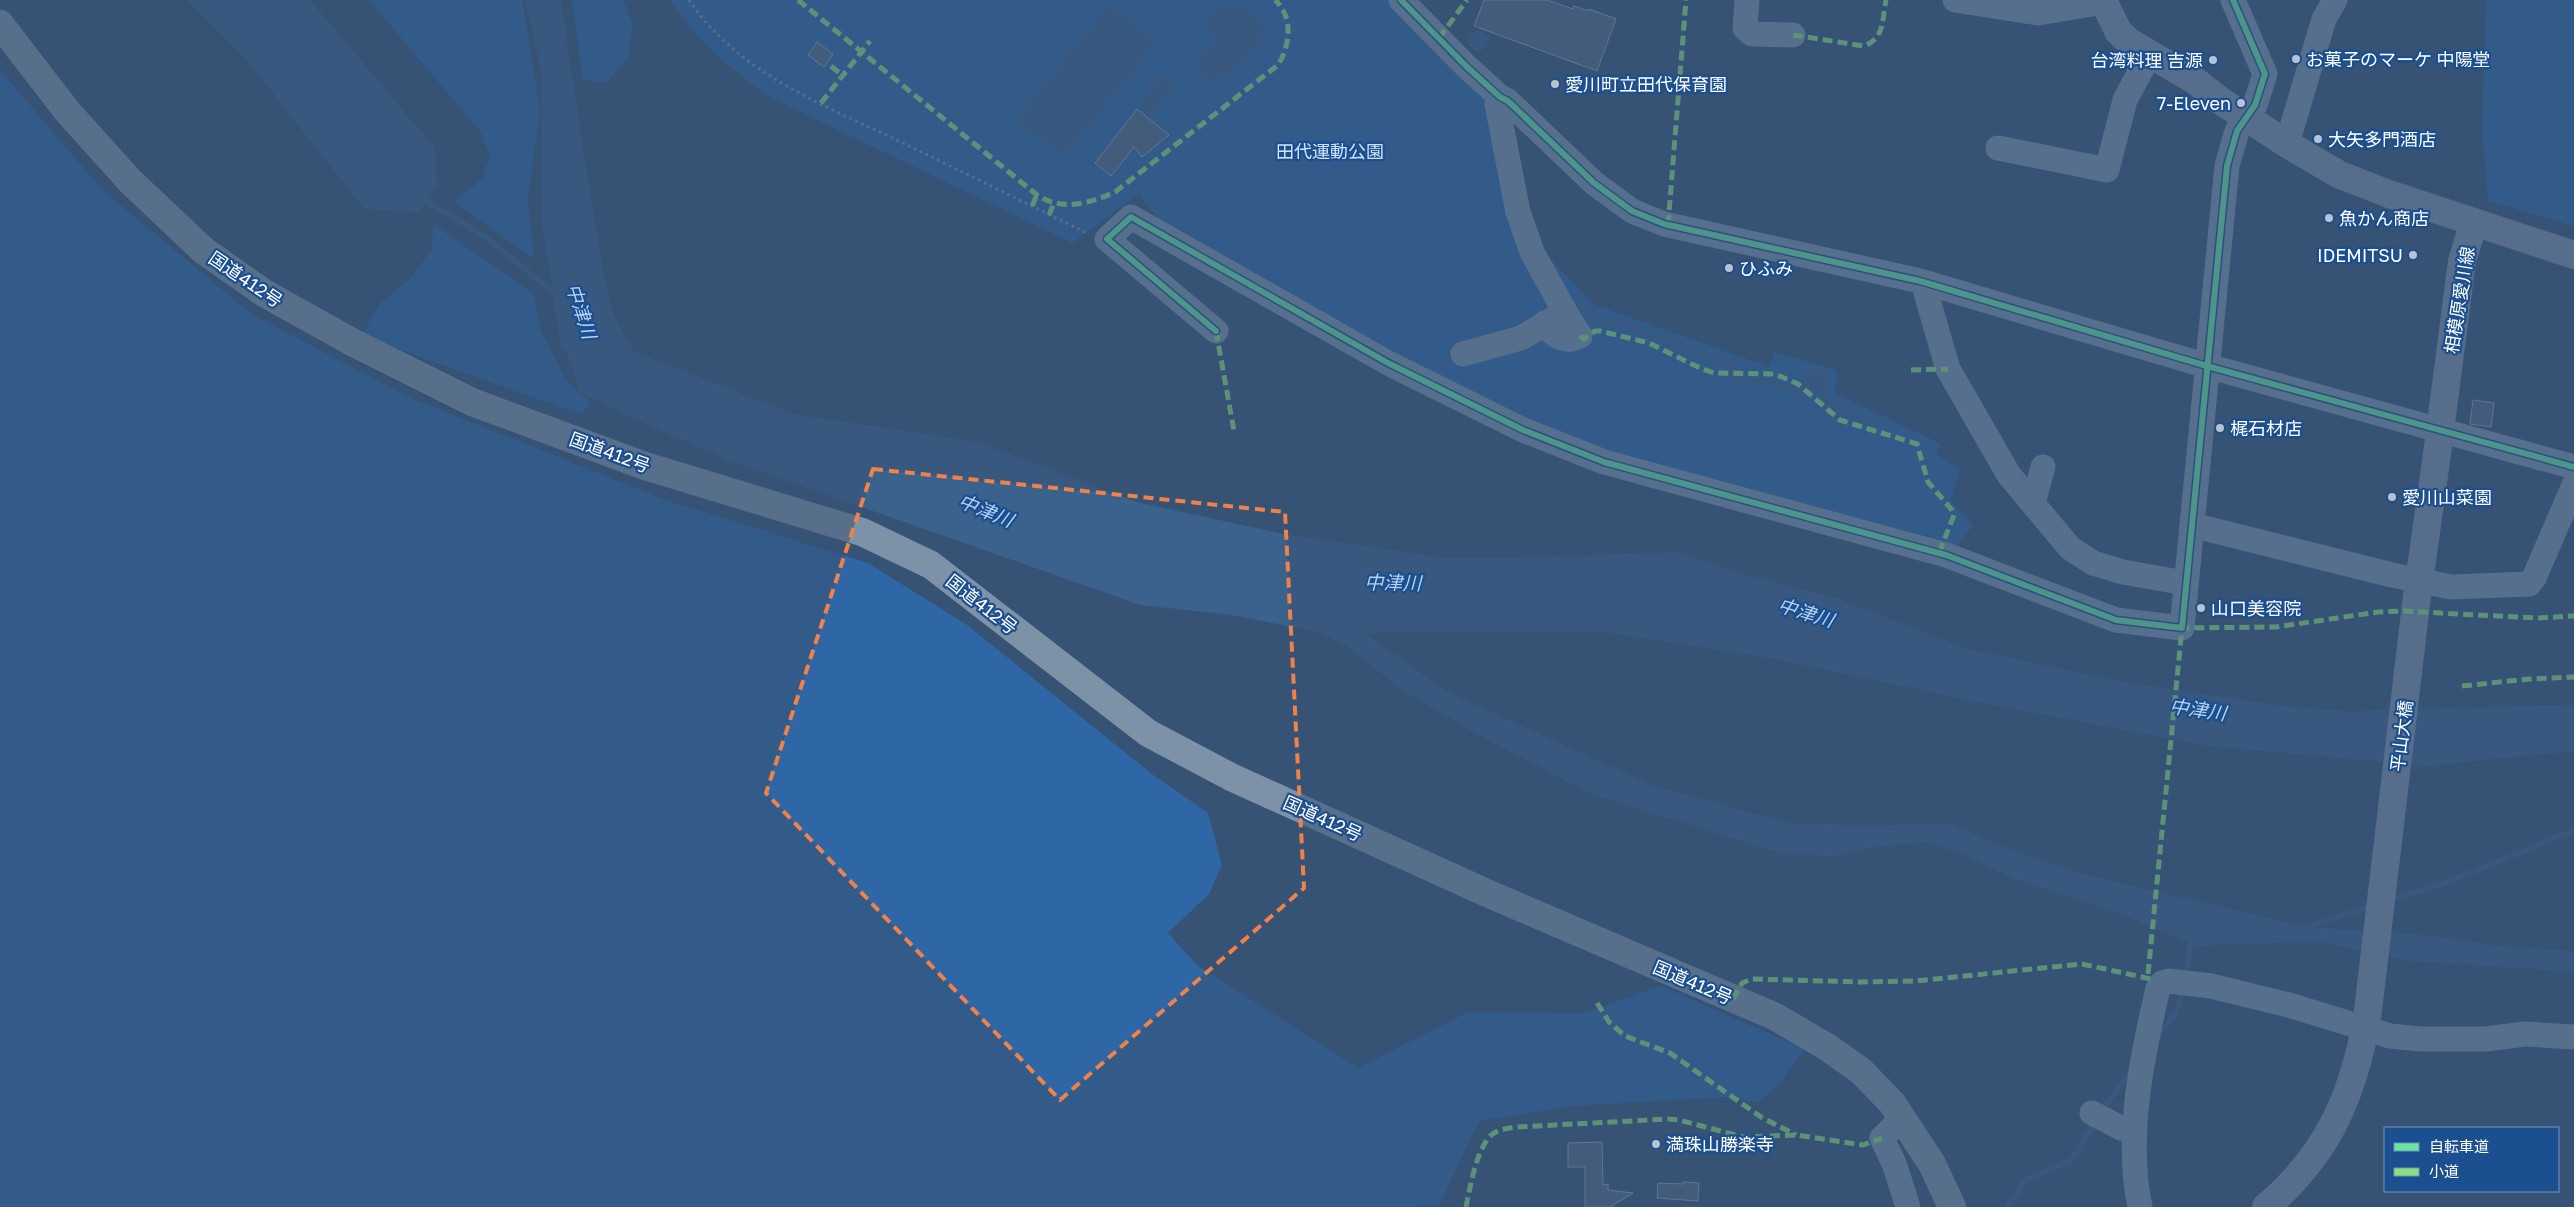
<svg xmlns="http://www.w3.org/2000/svg" width="2574" height="1207" viewBox="0 0 2574 1207" font-family="'Golos Text','Noto Sans JP',sans-serif">
<style>
.green{fill:#2f66a5}
.water{fill:#3b618d}
.lines{fill:none;stroke-linecap:round;stroke-linejoin:round}
.stream{stroke:#3b618d;stroke-width:5.5}
.building{fill:#526984;stroke:#92a2b6}
.path{stroke:#7d92a8;stroke-width:3;stroke-dasharray:2.5 4;stroke-linecap:butt}
.minor{stroke:#7d92a8;stroke-width:25}
.major{stroke:#7d8ea7;stroke-width:28}
.highway{stroke:#7e92a7;stroke-width:28}
.major-bridge{stroke:#7d8ea7;stroke-width:28}
.quiet{stroke:#8de07e;stroke-width:5;stroke-dasharray:10 5;stroke-linecap:butt}
.cycleway-casing{stroke:#1b4f8f;stroke-width:9}
.cycleway{stroke:#66e7a1;stroke-width:6}
.marked{fill:none;stroke:#ee8249;stroke-width:4;stroke-dasharray:10 6;stroke-linejoin:round}
.poi-dot{fill:#b9c2ce;stroke:#1b4f8f;stroke-width:2}
.labels{text-anchor:middle;dominant-baseline:central;stroke-width:4.5;stroke-linejoin:round;paint-order:stroke}
.poi-label{font-size:18px;fill:#fff;stroke:#1b4f8f;text-anchor:start}
.park-label{font-size:18px;fill:#cfe3fa;stroke:#1b4f8f}
.street-label{font-size:18px;fill:#fff;stroke:#1b4f8f}
.water-label{font-size:19px;font-style:italic;fill:#b5d3f5;stroke:#1b4f8f}
</style>
<rect width="100%" height="100%" fill="#365274"/>
<g class="green">
<path d="M369,0H522L540,110L528,199L534,259L454,202L482,179L490,156L480,131Z"/>
<path d="M572,0H623L633,24L628,58L606,83L583,80Z"/>
<path d="M670,0H1390L1490,100L1535,242L1593,304L1770,367L1774,352L1837,370L1835,393L1941,444L1936,454L1961,470L1950,500L1973,525L1955,548L1576,442L1388,353L1389,349L1278,294L1162,223L1139,194L1072,243L768,96C730,69 696,39 670,0Z"/>
<path d="M2486,0H2574V226L2488,201L2482,129Z"/>
<path d="M0,70L102,190L253,315L413,399L666,500L868,563L967,625L1152,774L1208,813L1222,865L1209,894L1168,933L1197,965L1358,1068L1468,1012L1585,1013L1661,986L1804,1049L1778,1086L1757,1102L1726,1097L1572,1106L1479,1121L1439,1205L1412,1207H0Z"/>
<path d="M433,224L534,294L541,331L566,380L591,403L580,414L361,336L381,302L409,280L432,250Z"/>
</g>
<g class="water">
<path d="M187,0H310L435,148L437,184L419,212L364,209L246,59Z"/>
<path d="M525,0H561C571,69 581,139 593,208C601,257 604,311 635,352L794,414L978,442L1137,502L1283,534L1447,558L1542,557L1675,552L1733,571L1836,598L1965,648L2128,683L2289,707L2349,711L2574,705V751L2426,766L2208,746L1977,702L1770,658L1611,633H1364L1446,691L1651,785L1787,823L1854,825L1952,824L2011,850L2078,873L2307,927L2426,935L2508,947L2574,951V972L2412,961L2323,943L2218,944L2199,947L2119,913L2013,878L1964,855L1927,842L1866,848L1841,856L1787,855L1591,794L1477,734L1402,690L1350,648L1318,632L1231,615L1140,605L728,460L617,411L579,392L571,363L560,342L542,221L541,71Z"/>
<path d="M1229,3L1244,7L1263,25L1264,31L1259,47C1248,56 1230,74 1217,80C1212,82 1206,79 1202,77L1196,63L1204,50L1218,46C1216,41 1212,38 1210,33C1204,18 1215,7 1229,3Z"/>
<path d="M1109,4L1157,43L1063,158L1015,119Z"/>
<circle cx="1478" cy="41" r="10"/>
<path d="M1167,74L1173,78L1175,87L1153,115H1146L1138,106L1159,75Z"/>
<path d="M1814,368L1829,374L1830,379L1827,397L1830,400L1828,403L1801,382L1804,374Z"/>
</g>
<g class="lines">
<g class="stream">
<path d="M421,195L426,201L484,236L558,296"/>
<path d="M1579,303L1582,311L1590,317L1601,321L1625,324L1657,338L1682,344L1707,357H1717L1726,362L1731,369L1732,377L1736,380H1766L1796,391H1801L1806,384L1812,385"/>
<path d="M1823,397L1837,409L1878,424"/>
<path d="M2388,901L2451,881L2574,830"/>
<path d="M2300,929L2372,906"/>
<path d="M2187,976L2191,936"/>
<path d="M2158,1036L2175,1014L2184,988"/>
<path d="M2101,1112L2132,1069"/>
<path d="M2008,1207L2025,1180L2071,1161L2095,1122"/>
</g>
</g>
<g class="building">
<path d="M1484,0H1547L1573,9L1574,6L1588,11L1589,9L1616,19L1597,71L1474,26Z"/>
<path d="M817,42L833,54L824,67L808,55Z"/>
<path d="M1137,109L1169,135L1142,157L1134,147L1111,176L1095,163Z"/>
<path d="M2473,400L2494,403L2491,427L2470,424Z"/>
<path d="M1602,1142L1603,1185L1608,1184V1190L1633,1193L1610,1207H1585V1167H1568V1143Z"/>
<path d="M1683,1182L1699,1183L1698,1201L1657,1198L1658,1183L1683,1184Z"/>
</g>
<g class="lines">
<path class="path" d="M689,0C739,75 829,107 907,145C967,174 1027,204 1087,233"/>
<g class="minor">
<path d="M1401,0L1466,66L1500,97L1508,101L1594,183L1632,211L1664,224L1920,281L2207,366L2574,467"/>
<path d="M1747,0L1745,28L1752,34L1793,35"/>
<path d="M1955,0L2038,13L2104,2"/>
<path d="M2287,144L2324,19L2335,0"/>
<path d="M1998,148L2107,170L2125,100L2149,55"/>
<path d="M1925,284L1926,293L1948,369L2009,475L2070,548L2093,563L2123,572L2185,583"/>
<path d="M1545,323C1553,336 1565,344 1580,336L1565,312"/>
<path d="M1216,331L1107,239L1131,217L1388,363L1523,430L1604,462L1946,555L2116,620L2182,628L2227,166L2237,131L2255,105L2265,74L2233,0"/>
<path d="M1463,354L1521,338L1565,312L1532,252L1518,212L1497,104L1500,97"/>
<path d="M2033,503L2043,467"/>
<path d="M2192,525L2392,575L2451,587L2529,584L2534,578L2574,485"/>
<path d="M2092,1113L2121,1128L2134,1131"/>
<path d="M1902,1118L1882,1138L1895,1166L1908,1207"/>
<path d="M2140,1207C2125,1138 2142,1057 2158,988L2162,983L2169,981L2211,986L2289,1005L2390,1036L2420,1039H2486L2525,1034L2574,1037"/>
</g>
<g class="major">
<path d="M2103,0L2118,31L2128,41L2194,80L2221,101L2287,144L2340,175L2389,194L2574,255"/>
<path d="M2437,454L2462,261L2474,222"/>
<path d="M2266,1207C2328,1154 2352,1098 2367,1019"/>
</g>
<path class="highway" d="M0,24L67,111L130,181L203,250L264,293L352,342L472,402L645,466L862,532L931,565L1148,733L1231,777L1489,894L1774,1016L1827,1047L1861,1071L1892,1103L1932,1164L1952,1207"/>
<path class="major-bridge" d="M2367,1019L2417,596L2437,454"/>
<g class="quiet">
<path d="M798,0L1037,195C1063,212 1090,203 1115,192L1278,65C1290,46 1294,17 1275,0"/>
<path d="M1793,35L1864,46C1885,38 1882,20 1886,0"/>
<path d="M1439,38L1467,0"/>
<path d="M831,66L843,76"/>
<path d="M821,103L870,41"/>
<path d="M1032,206L1037,195"/>
<path d="M1049,215L1054,203"/>
<path d="M1668,225L1686,0"/>
<path d="M1216,331L1234,431"/>
<path d="M1580,336L1584,339L1595,331H1600L1649,343L1700,368L1714,373L1775,374L1798,384L1840,420L1917,444L1928,482L1952,510L1954,515L1939,553"/>
<path d="M1911,370L1948,369"/>
<path d="M2462,686L2529,679L2574,677"/>
<path d="M2148,974L2182,628L2276,627L2378,612L2402,611L2537,618L2574,616"/>
<path d="M1733,999L1742,983L1752,979L1861,982L1915,981L2082,964L2151,979"/>
<path d="M1597,1003L1609,1022L1625,1036L1670,1053L1761,1117L1796,1135"/>
<path d="M1466,1207C1470,1188 1477,1144 1494,1133C1501,1129 1509,1128 1517,1127L1668,1119L1679,1120L1743,1137L1796,1135L1863,1145L1882,1138"/>
</g>
<defs>
<g id="cycleway">
<path d="M1401,0L1466,66L1500,97L1508,101L1594,183L1632,211L1664,224L1920,281L2207,366L2574,467"/>
<path d="M1216,331L1107,239L1131,217L1388,363L1523,430L1604,462L1946,555L2116,620L2182,628L2227,166L2237,131L2255,105L2265,74L2233,0"/>
</g>
</defs>
<use href="#cycleway" class="cycleway-casing"/>
<use href="#cycleway" class="cycleway"/>
</g>
<path d="M0 0H2574V1207H0ZM873,469L1285,512L1304,888L1060,1100L766,793Z" fill="#365274" fill-opacity=".55" fill-rule="evenodd"/>
<path class="marked" d="M873,469L1285,512L1304,888L1060,1100L766,793Z"/>
<g class="poi-dot">
<circle cx="2296" cy="59" r="5"/>
<circle cx="2213" cy="60" r="5"/>
<circle cx="1555" cy="84" r="5"/>
<circle cx="2241" cy="103" r="5"/>
<circle cx="2318" cy="139" r="5"/>
<circle cx="2329" cy="218" r="5"/>
<circle cx="2413" cy="255" r="5"/>
<circle cx="1729" cy="268" r="5"/>
<circle cx="2220" cy="428" r="5"/>
<circle cx="2392" cy="497" r="5"/>
<circle cx="2201" cy="608" r="5"/>
<circle cx="1656" cy="1144" r="5"/>
</g>
<g class="labels">
<g class="poi-label">
<text x="2306" y="59">お菓子のマーケ 中陽堂</text>
<text x="2203" y="60" text-anchor="end">台湾料理 吉源</text>
<text x="1565" y="84">愛川町立田代保育園</text>
<text x="2231" y="103" text-anchor="end">7-Eleven</text>
<text x="2328" y="139">大矢多門酒店</text>
<text x="2339" y="218">魚かん商店</text>
<text x="2403" y="255" text-anchor="end">IDEMITSU</text>
<text x="1739" y="268">ひふみ</text>
<text x="2230" y="428">梶石材店</text>
<text x="2402" y="497">愛川山菜園</text>
<text x="2211" y="608">山口美容院</text>
<text x="1666" y="1144">満珠山勝楽寺</text>
</g>
<g class="park-label">
<text x="1330" y="151">田代運動公園</text>
</g>
<g class="street-label">
<text transform="translate(246 279) rotate(34)">国道412号</text>
<text transform="translate(2459 300) rotate(-81)">相模原愛川線</text>
<text transform="translate(610 452) rotate(20)">国道412号</text>
<text transform="translate(982 604) rotate(38)">国道412号</text>
<text transform="translate(2401 736) rotate(-83)">平山大橋</text>
<text transform="translate(1323 818) rotate(24)">国道412号</text>
<text transform="translate(1693 982) rotate(23)">国道412号</text>
</g>
<g class="water-label">
<text transform="translate(582 311) rotate(72)">中津川</text>
<text transform="translate(986 510) rotate(22)">中津川</text>
<text transform="translate(1393 582) rotate(1)">中津川</text>
<text transform="translate(1806 612) rotate(17)">中津川</text>
<text transform="translate(2198 709) rotate(8)">中津川</text>
</g>
</g>
<rect x="2384" y="1127" width="175" height="65" fill="#1b4f8f" stroke="#7695bc"/>
<rect x="2394" y="1143" width="25" height="8" fill="#66e7a1" stroke="#7695bc"/>
<text x="2429" y="1152" font-size="15" fill="#ffffff">自転車道</text>
<rect x="2394" y="1168" width="25" height="8" fill="#8de07e" stroke="#7695bc"/>
<text x="2429" y="1177" font-size="15" fill="#ffffff">小道</text>
</svg>
